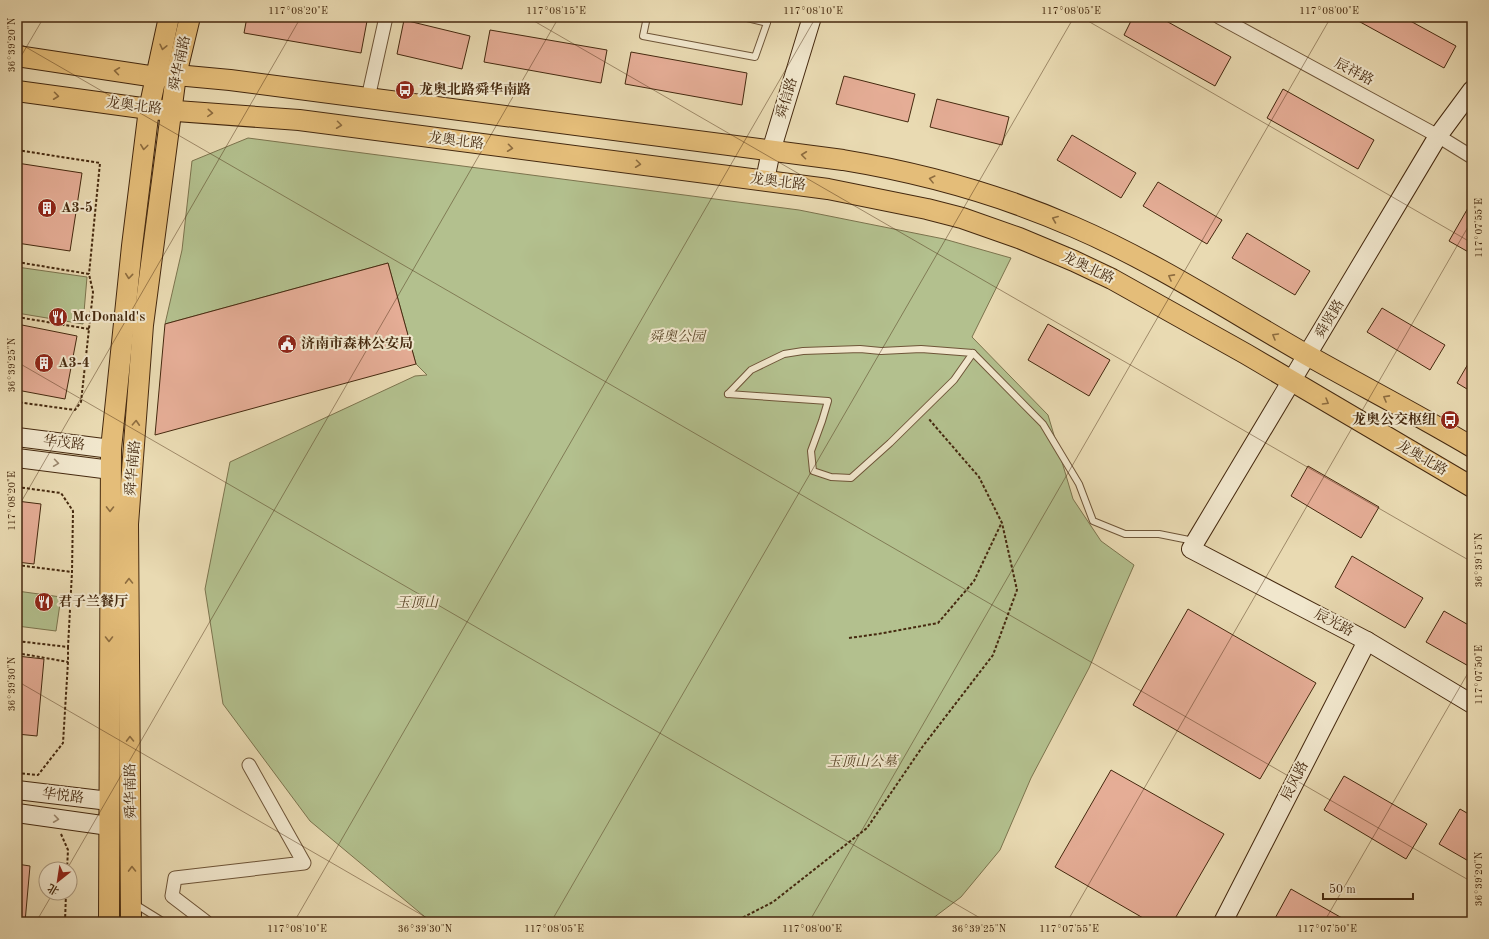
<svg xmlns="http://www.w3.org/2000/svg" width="1489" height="939" viewBox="0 0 1489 939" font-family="'Old Standard TT','Noto Serif SC',serif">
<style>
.green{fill:#b3c08e;stroke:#7c744e}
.building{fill:#e5ad96;stroke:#45290f}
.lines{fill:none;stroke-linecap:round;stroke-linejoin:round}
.lane-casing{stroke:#6e5538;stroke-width:8}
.street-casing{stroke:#6e5538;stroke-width:15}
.secondary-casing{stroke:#45290f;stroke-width:20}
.primary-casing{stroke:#45290f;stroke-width:22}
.path{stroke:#45290f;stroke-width:2;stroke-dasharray:3 2;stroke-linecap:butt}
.lane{stroke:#f1e7cd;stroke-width:6}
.street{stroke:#f1e7cd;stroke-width:13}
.secondary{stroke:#f1e7cd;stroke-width:18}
.primary{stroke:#e4bd79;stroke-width:20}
.oneway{stroke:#8d6c3f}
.oneway2{stroke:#9b886e}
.ticks{fill:none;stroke:#45290f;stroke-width:1;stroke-opacity:0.45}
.labels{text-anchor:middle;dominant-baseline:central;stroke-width:4;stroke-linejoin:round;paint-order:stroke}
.street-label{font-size:14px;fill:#45290f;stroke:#f1e7cd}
.poi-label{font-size:14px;font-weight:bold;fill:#45290f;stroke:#f1e7cd;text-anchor:start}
.park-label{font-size:14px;font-style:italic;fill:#5b4728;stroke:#f1e7cd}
.neatline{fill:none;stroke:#45290f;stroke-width:1.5}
.ticks-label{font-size:10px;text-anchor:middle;fill:#45290f}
</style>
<rect width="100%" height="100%" fill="#e9dab2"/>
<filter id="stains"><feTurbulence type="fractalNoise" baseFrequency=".005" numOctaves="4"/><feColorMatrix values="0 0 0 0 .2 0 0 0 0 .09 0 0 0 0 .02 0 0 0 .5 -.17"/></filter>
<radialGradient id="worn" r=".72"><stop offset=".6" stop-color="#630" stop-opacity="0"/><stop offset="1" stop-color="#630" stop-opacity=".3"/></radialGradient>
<g class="green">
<path d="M248,138L799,210L944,239L1011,258L972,337L1048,415L1073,499L1101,541L1134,565L1089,668L1031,778L1000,850L961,897L928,922H431L310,821L223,704L205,589L230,462L415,376L427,375L416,364L388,263L165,324L182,250L192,161Z"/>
<path d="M17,267L87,277L83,324L17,313Z"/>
<path d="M17,591L61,597L56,631L17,626Z"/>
</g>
<g class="building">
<path d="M247,17H346L367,21L361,53L244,33Z"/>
<path d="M1133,17H1159L1231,57L1215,86L1124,35Z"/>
<path d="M1351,17H1403L1456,46L1444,68Z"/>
<path d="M404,20L470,36L462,69L397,54Z"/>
<path d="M490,30L607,50L601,83L484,62Z"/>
<path d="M631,52L747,73L742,105L625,84Z"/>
<path d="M844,76L915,94L908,122L836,104Z"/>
<path d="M1283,89L1374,140L1358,169L1267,118Z"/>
<path d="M937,99L1009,117L1002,145L930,127Z"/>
<path d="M1072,135L1136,173L1121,198L1057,160Z"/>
<path d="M17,163L82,173L70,251L17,243Z"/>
<path d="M1158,182L1222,220L1207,244L1143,206Z"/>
<path d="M1472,201V254L1449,241Z"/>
<path d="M1247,233L1310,271L1295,295L1232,258Z"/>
<path d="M388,263L416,364L155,435L165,324Z"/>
<path d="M1382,308L1445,345L1430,370L1367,332Z"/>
<path d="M17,324L77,336L65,399L17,390Z"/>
<path d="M1048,324L1110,360L1089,396L1028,360Z"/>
<path d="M1472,357V392L1457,383Z"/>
<path d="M1308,466L1379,507L1361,538L1291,496Z"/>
<path d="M17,501L41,504L34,564L17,562Z"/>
<path d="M1352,556L1423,598L1405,628L1335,587Z"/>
<path d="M1188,609L1316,683L1260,779L1133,705Z"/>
<path d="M1444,611L1472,627V668L1426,642Z"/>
<path d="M17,656L44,659L37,736L17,734Z"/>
<path d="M1111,770L1224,834L1173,922H1150L1055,867Z"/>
<path d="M1344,776L1427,824L1406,859L1324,810Z"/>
<path d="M1460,809L1472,816V863L1439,844Z"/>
<path d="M17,864L30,866L25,922H17Z"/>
<path d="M1291,889L1349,922H1273Z"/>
</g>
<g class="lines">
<defs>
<g id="lane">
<path d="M647,17L643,36L755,57L767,23L743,17"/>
<path d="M728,394L751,370L784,354L803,351L860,349L881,351L921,349L973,353L1043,424L1079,484L1093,521L1125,534H1159L1194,541"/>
<path d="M728,394L828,401L822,421L811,451L813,471L831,477L851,478L890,443L954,380L973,353"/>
<path d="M135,904L164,922"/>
</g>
<g id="street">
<path d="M1219,17L1438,136L1472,157"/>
<path d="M368,98L386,17"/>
<path d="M206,922L172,896L175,878L304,863L249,765"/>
</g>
<g id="secondary">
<path d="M1472,90L1438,136L1191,549L1367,641L1472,704"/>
<path d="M765,180L771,151L812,17"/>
<path d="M17,437L111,449"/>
<path d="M17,458L111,470"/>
<path d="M17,790L109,801"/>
<path d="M17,813L109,826"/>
<path d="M1223,922L1367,641"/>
</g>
<g id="primary">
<path d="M17,56L156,77L176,75L230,80L843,160C922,173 1001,195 1074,227C1155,262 1230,311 1307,355C1362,386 1418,415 1472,447"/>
<path d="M17,91L149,109L299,120L828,189L927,209L962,218L1019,238L1074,261L1112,279L1246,354L1472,487"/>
<path d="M109,922L111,449L132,246L149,109L169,17"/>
<path d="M131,922L128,524L143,325L176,75L190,17"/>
</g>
</defs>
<use href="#lane" class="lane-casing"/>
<use href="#street" class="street-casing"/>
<use href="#secondary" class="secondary-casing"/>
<use href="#primary" class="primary-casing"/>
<g class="path">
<path d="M17,150L100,163L89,274"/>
<path d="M17,262L89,274L93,292L81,402L75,410L17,402"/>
<path d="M17,317L89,329"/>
<path d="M17,487L61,493L73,511L72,572L68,647L17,641"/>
<path d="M17,565L72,572"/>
<path d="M849,638L878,634L938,623L974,581L1001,524"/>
<path d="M17,653L68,662"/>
<path d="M17,773L38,775L63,743L68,662V647"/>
<path d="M61,834L68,850L67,869"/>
<path d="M65,922L66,893"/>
<path d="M734,922L773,902L867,828L923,746L993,655L1017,590L1002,523L979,477L928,418"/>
</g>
<use href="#lane" class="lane"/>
<use href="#street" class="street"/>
<use href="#secondary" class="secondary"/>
<use href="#primary" class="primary"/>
</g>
<defs><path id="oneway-chevron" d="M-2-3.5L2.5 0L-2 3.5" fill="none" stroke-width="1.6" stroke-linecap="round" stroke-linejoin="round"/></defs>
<g class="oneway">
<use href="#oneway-chevron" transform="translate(163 47) rotate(103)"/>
<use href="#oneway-chevron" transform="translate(117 71) rotate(-172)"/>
<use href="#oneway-chevron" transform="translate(56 96) rotate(7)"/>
<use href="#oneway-chevron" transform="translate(210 113) rotate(4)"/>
<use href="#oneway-chevron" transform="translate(339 125) rotate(7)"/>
<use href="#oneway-chevron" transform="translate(144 147) rotate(97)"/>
<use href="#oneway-chevron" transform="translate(510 148) rotate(7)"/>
<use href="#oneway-chevron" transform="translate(804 155) rotate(-173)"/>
<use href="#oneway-chevron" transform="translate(638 164) rotate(7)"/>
<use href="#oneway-chevron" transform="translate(932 179) rotate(-166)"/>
<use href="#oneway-chevron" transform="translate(1055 219) rotate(-158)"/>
<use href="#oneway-chevron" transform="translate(129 276) rotate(96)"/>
<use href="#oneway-chevron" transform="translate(1171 277) rotate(-151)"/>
<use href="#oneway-chevron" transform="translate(1275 336) rotate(-150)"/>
<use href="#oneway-chevron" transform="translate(1386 398) rotate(-151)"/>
<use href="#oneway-chevron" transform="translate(1326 402) rotate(30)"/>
<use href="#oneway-chevron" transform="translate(136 423) rotate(-87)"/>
<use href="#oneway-chevron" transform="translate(110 509) rotate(91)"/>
<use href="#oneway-chevron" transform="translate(129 581) rotate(-91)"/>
<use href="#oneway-chevron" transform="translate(109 639) rotate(90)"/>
<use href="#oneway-chevron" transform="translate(130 739) rotate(-91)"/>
<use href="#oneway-chevron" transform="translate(132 869) rotate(-91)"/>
</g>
<g class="oneway2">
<use href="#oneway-chevron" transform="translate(56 463) rotate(8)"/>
<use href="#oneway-chevron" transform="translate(56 819) rotate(8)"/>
</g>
<path class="ticks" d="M527,17L1472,562M1081,17L1472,243M17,42L1472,882M17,63L44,17M17,362L987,922M17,509L301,17M17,681L434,922M67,869L559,17M36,922L53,893M294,922L816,17M551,922L1074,17M809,922L1331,17M1067,922L1472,220M1324,922L1472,666"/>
<defs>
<symbol id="bus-disc" viewBox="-11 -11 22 22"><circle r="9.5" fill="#8f2418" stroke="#f1e7cd"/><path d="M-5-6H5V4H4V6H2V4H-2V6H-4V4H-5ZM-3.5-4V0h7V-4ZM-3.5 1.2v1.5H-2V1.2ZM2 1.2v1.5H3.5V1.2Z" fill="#fff"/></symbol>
<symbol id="building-disc" viewBox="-11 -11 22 22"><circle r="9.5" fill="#8f2418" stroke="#f1e7cd"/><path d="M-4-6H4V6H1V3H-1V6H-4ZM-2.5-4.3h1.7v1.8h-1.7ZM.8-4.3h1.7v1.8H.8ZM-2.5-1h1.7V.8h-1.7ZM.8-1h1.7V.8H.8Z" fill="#fff"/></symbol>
<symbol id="restaurant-disc" viewBox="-11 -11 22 22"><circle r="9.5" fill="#8f2418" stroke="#f1e7cd"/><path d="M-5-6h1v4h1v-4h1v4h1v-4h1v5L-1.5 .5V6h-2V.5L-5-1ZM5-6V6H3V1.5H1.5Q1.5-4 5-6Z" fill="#fff"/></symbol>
<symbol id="civic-disc" viewBox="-11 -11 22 22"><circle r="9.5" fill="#8f2418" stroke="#f1e7cd"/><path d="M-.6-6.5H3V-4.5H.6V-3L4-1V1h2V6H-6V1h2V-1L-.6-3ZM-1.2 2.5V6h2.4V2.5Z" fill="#fff"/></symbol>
</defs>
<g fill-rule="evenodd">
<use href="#bus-disc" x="394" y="79" width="22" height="22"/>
<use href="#building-disc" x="36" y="197" width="22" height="22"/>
<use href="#restaurant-disc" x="47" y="306" width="22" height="22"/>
<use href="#civic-disc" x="276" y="333" width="22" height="22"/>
<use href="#building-disc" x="33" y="352" width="22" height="22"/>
<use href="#bus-disc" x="1439" y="409" width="22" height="22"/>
<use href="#restaurant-disc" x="33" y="591" width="22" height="22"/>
</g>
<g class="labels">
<g class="street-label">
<text transform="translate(180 63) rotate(-78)">舜华南路</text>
<text transform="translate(1354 72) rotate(28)">辰祥路</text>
<text transform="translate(787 98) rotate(-73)">舜信路</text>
<text transform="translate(134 106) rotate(7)">龙奥北路</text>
<text transform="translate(456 141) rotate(7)">龙奥北路</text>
<text transform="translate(778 182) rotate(7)">龙奥北路</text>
<text transform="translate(1088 268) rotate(25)">龙奥北路</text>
<text transform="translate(1330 319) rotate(-59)">舜贤路</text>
<text transform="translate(64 443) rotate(7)">华茂路</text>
<text transform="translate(1422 458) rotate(30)">龙奥北路</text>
<text transform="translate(133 468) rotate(-85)">舜华南路</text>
<text transform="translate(1334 623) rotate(28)">辰光路</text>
<text transform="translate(1295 781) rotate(-63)">辰风路</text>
<text transform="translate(131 791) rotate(-91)">舜华南路</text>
<text transform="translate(63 796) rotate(7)">华悦路</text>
</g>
<g class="poi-label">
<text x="419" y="90">龙奥北路舜华南路</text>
<text x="61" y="208">A3-5</text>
<text x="72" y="317">McDonald's</text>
<text x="301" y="344">济南市森林公安局</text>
<text x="58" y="363">A3-4</text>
<text x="1436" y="420" text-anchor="end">龙奥公交枢纽</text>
<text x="58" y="602">君子兰餐厅</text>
</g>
<g class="park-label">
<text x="677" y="337">舜奥公园</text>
<text x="417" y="603">玉顶山</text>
<text x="862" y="762">玉顶山公墓</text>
</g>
</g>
<rect width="1489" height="939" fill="none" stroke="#e9dab2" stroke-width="44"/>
<g transform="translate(58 881) rotate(210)"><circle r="19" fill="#f1e7cd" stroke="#ac9b81"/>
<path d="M0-3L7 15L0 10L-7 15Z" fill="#8f2418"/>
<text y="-6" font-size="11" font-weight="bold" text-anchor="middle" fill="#45290f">北</text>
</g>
<path d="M1323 893v6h90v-6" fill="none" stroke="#45290f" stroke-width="2"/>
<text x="1329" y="893" font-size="12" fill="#45290f" stroke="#f1e7cd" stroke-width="3" paint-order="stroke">50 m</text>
<rect x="22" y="22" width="1445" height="895" class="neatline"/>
<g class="ticks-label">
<text x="298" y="14">117°08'20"E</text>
<text x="556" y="14">117°08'15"E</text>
<text x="813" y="14">117°08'10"E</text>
<text x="1071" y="14">117°08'05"E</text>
<text x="1329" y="14">117°08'00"E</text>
<text transform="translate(11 45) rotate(-90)" y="4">36°39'20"N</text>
<text transform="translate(1478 228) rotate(-90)" y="4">117°07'55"E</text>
<text transform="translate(11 365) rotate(-90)" y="4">36°39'25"N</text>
<text transform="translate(11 501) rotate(-90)" y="4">117°08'20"E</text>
<text transform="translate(1478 560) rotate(-90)" y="4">36°39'15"N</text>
<text transform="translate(1478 675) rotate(-90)" y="4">117°07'50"E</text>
<text transform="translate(11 684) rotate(-90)" y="4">36°39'30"N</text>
<text transform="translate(1478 879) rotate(-90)" y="4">36°39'20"N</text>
<text x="297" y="932">117°08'10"E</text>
<text x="425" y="932">36°39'30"N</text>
<text x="554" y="932">117°08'05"E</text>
<text x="812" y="932">117°08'00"E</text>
<text x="979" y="932">36°39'25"N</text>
<text x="1069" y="932">117°07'55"E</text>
<text x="1327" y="932">117°07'50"E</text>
</g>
<rect width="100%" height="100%" filter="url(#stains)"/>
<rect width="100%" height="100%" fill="url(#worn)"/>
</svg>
